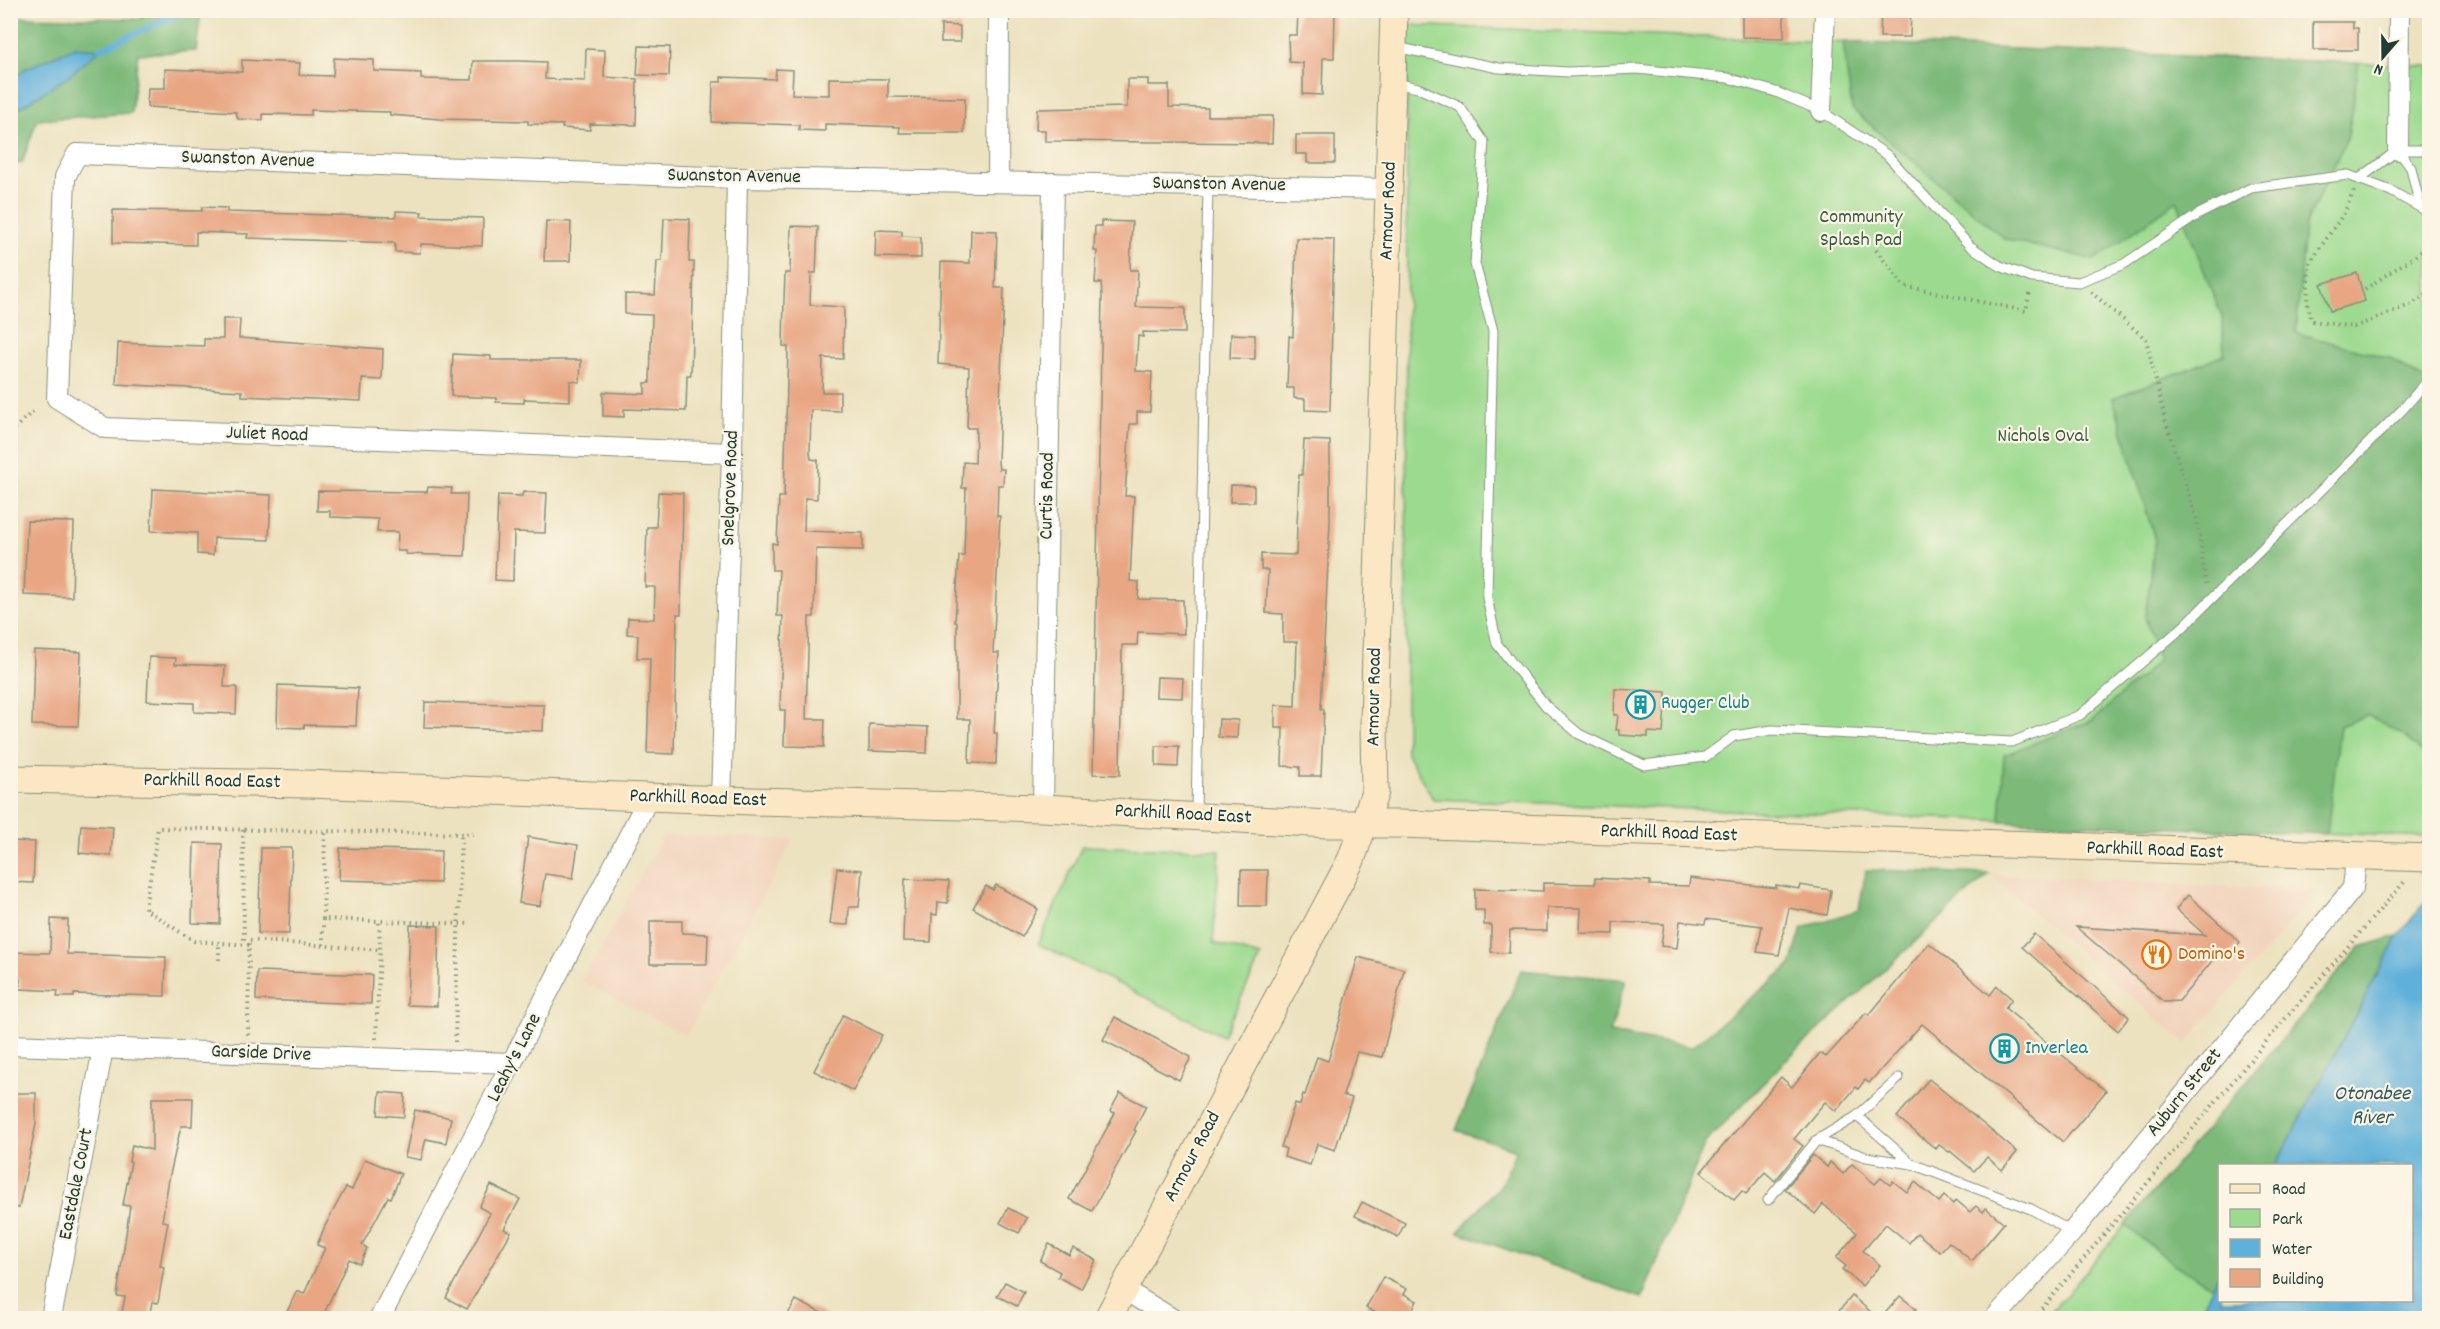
<svg xmlns="http://www.w3.org/2000/svg" width="2440" height="1329" viewBox="0 0 2440 1329" font-family="Dekko,sans-serif">
<style>
.built{fill:#f2d4be}
.green{fill:#9cda8f;stroke:#5e8c62;stroke-width:1.5}
.forest{fill:#7dba7a;stroke:#4e7c57;stroke-width:1.5}
.water{fill:#5fb0da;stroke:#3f7687;stroke-width:1.5}
.lines{fill:none;stroke-linecap:round;stroke-linejoin:round}
.stream{stroke:#5fb0da;stroke-width:6}
.building{fill:#e8a683}
.lane-casing{stroke:#86907a;stroke-width:11}
.street-casing{stroke:#86907a;stroke-width:22}
.secondary-casing{stroke:#86907a;stroke-width:29}
.path{stroke:#86907a;stroke-width:4;stroke-dasharray:1.5 4.5;stroke-linecap:butt}
.lane{stroke:#fff;stroke-width:9}
.street{stroke:#fff;stroke-width:20}
.secondary{stroke:#fbe7c3;stroke-width:27}
.labels{text-anchor:middle;dominant-baseline:central;stroke-width:4.5;stroke-linejoin:round;paint-order:stroke}
.street-label{font-size:20px;fill:#1f3d34;stroke:#fcf5e5}
.park-label{font-size:20px;fill:#385c46;stroke:#fcf5e5}
.culture-label{font-size:20px;fill:#0d838f;stroke:#fcf5e5;text-anchor:start}
.food-label{font-size:20px;fill:#c56008;stroke:#fcf5e5;text-anchor:start}
.water-label{font-size:21px;font-style:italic;fill:#2f5a5e;stroke:#fcf5e5}
</style>
<rect width="100%" height="100%" fill="#fcf5e5"/>
<filter id="ink" filterUnits="userSpaceOnUse"><feTurbulence type="fractalNoise" baseFrequency=".0167" numOctaves="2"/><feDisplacementMap in="SourceGraphic" scale="12" xChannelSelector="R" yChannelSelector="G"/><feConvolveMatrix kernelMatrix="1 2 1 2 8 2 1 2 1" color-interpolation-filters="sRGB"/></filter>
<filter id="wash" filterUnits="userSpaceOnUse"><feTurbulence type="fractalNoise" baseFrequency=".008" numOctaves="4" result="noise"/><feDisplacementMap in="SourceGraphic" scale="24" xChannelSelector="R" yChannelSelector="G"/><feGaussianBlur stdDeviation="1.35" result="paint"/><feColorMatrix in="noise" values="0 0 0 0 0 0 0 0 0 0 0 0 0 0 0 0 0 1.4 0 .05"/><feComposite in="paint" operator="in"/></filter>
<g filter="url(#wash)">
<rect width="100%" height="100%" fill="#ece2c0"/>
<g class="built">
<path d="M664,835L794,839L686,1036L582,981Z"/>
<path d="M1989,874L2316,891L2186,1044Z"/>
</g>
<g class="green">
<path d="M1407,25L2429,66V837L1433,799L1406,752Z"/>
<path d="M1082,846L1220,850L1213,943L1261,956L1223,1036L1038,944Z"/>
<path d="M2125,1225L2175,1265L2213,1287L2197,1318H2046Z"/>
</g>
<g class="forest">
<path d="M143,11H201L196,51L138,54L131,113L37,120L22,163L11,165V113L68,77L25,69L11,81V17L142,19Z"/>
<path d="M1843,42L2359,63L2348,136L2305,226L2296,333L2389,358L2429,383L2430,759L2403,735L2368,715L2340,726L2327,834L2000,821L2004,755L2093,720L2159,660L2145,617L2155,540L2113,398L2224,355L2222,317L2177,201L2094,260L2005,239L1852,109Z"/>
<path d="M1866,870L1989,874L1789,1057L1705,1143L1642,1298L1458,1232L1502,1183L1516,1150L1456,1130L1521,970L1626,980L1610,1033L1692,1047L1791,965L1802,928L1859,910Z"/>
<path d="M2398,936L2276,1165L2220,1166L2219,1274L2213,1287L2175,1265L2125,1225L2360,947Z"/>
</g>
<g class="water">
<path d="M75,47L100,49L68,77L11,113V81L25,69Z"/>
<path d="M2429,897V1318H2197L2219,1274L2220,1300H2412V1166L2276,1165L2398,936Z"/>
</g>
<g class="lines">
<path class="stream" d="M100,49L175,16L182,10"/>
</g>
<g id="blocks">
<g class="building">
<path d="M1298,10H1335L1334,58H1323L1322,95L1303,94V63L1289,62L1288,38L1289,35H1297Z"/>
<path d="M1881,10H1911L1910,37H1880Z"/>
<path d="M1742,12H1784V38L1742,37Z"/>
<path d="M2313,22H2353V28H2358V50H2313Z"/>
<path d="M941,25L960,26V42H941Z"/>
<path d="M639,46L670,47L669,76L637,75Z"/>
<path d="M586,49L605,50L604,77L637,79L636,125L590,124V130L562,128L563,125L528,124V121L440,119L390,115V112L311,110V115L263,114V120L238,119L236,112L147,107L148,88H165V69L242,72V60L300,63L299,75L333,76L334,58L374,60V71L421,73V79L472,80L473,61H519L546,62L545,79L585,81Z"/>
<path d="M776,69L793,70L792,94L829,95V78L888,79V97L965,98L964,133H899L900,127L825,124V131L799,130V125L712,122L713,82H721V77L775,79Z"/>
<path d="M1127,79H1148V85H1169V107L1208,108V116H1273L1272,143L1045,141V130H1036L1037,109L1127,107Z"/>
<path d="M1296,135H1335V163H1307V154H1296Z"/>
<path d="M202,207L227,208V212L396,217V211L422,212L421,216L483,218L482,246L421,244L420,253L395,252V243L247,238L248,234L196,232V245L113,243V210L202,211Z"/>
<path d="M664,218L690,219L689,262H694L691,375H687L686,411L624,409V417L603,416V392L645,394V383H650L652,315L625,314V294L655,295L657,261H662Z"/>
<path d="M546,221L571,222L570,261H544Z"/>
<path d="M1101,221L1132,222L1130,270H1138L1136,307L1185,308V333L1143,332V337L1138,336L1136,371L1152,372L1150,412H1137V424H1130L1125,496H1134L1130,581L1139,582L1138,599L1183,600L1184,634L1138,632L1137,645H1122L1120,775L1093,774L1102,295L1101,283H1095L1097,251H1094L1095,226H1101Z"/>
<path d="M791,226L818,227L816,273H811L810,305L844,307L843,359L823,358L822,392H840V411L811,410L810,452L811,459L818,460L817,499L805,498L804,531L863,533V550L816,549L814,617H809L806,719H825L824,747L784,746L785,710H780L783,616H777L779,570H772V543L777,544L779,497H784L788,347L783,346L784,300L785,273H790Z"/>
<path d="M876,230L902,231V236L921,237V258L875,257Z"/>
<path d="M971,230L997,231L995,288H1004L998,463L999,469H1004L1003,485H998L997,516H1000L993,653H999L994,733H997L996,764L969,763L970,719H957V622H955L959,556H964L966,488H962L963,462L975,463L976,428H967L969,367L938,364L941,262L970,263Z"/>
<path d="M1296,238L1334,239L1330,411L1305,410V399L1294,398V388H1287L1289,336L1293,337Z"/>
<path d="M2357,273L2365,301L2330,311L2321,284Z"/>
<path d="M223,319H240L239,338L383,349L382,380L362,379L361,401L242,396V391L116,384L118,343L204,346V339H223Z"/>
<path d="M1231,334L1255,335V359L1230,358Z"/>
<path d="M453,354L491,356V360H581L580,382L570,381V401L524,399V403L496,402L497,398L451,396Z"/>
<path d="M1304,440L1330,441V521L1321,709H1324L1321,776H1300V767L1282,766L1283,728H1275V705L1295,706L1297,642H1283V614L1266,613L1268,570H1261V554L1296,555L1299,475H1302Z"/>
<path d="M1231,485L1254,486V502H1230Z"/>
<path d="M428,487L452,488L451,494H467L465,556L406,554V551H397L398,532H377L378,519L330,517V511H317L318,491L427,492Z"/>
<path d="M153,489L271,495L269,540L214,538L213,555L197,554V533L151,531Z"/>
<path d="M523,492L547,493L545,533L514,532L513,581L495,580L498,495L522,496Z"/>
<path d="M658,492L683,493L681,614H677L674,754L647,753L650,658H637L638,635L627,634L628,618L654,619L655,587H645L647,527H656Z"/>
<path d="M27,521L74,522L72,597L24,595Z"/>
<path d="M34,650L81,652L78,726L32,725Z"/>
<path d="M149,657L176,658L175,664L225,666L224,687H237L236,714L194,712V703L147,701Z"/>
<path d="M1157,677L1183,678L1182,698L1156,697Z"/>
<path d="M278,685L358,688L356,726L304,725V728L277,727Z"/>
<path d="M1615,689L1666,692L1663,733L1648,732V737L1619,735V730H1616L1618,715H1614Z"/>
<path d="M425,702L544,705L543,731L424,727Z"/>
<path d="M1219,719L1238,720L1237,738L1218,737Z"/>
<path d="M869,724L928,727L927,753L869,751Z"/>
<path d="M1156,746H1179L1178,767L1156,766Z"/>
<path d="M81,825L113,827L111,856L79,853Z"/>
<path d="M528,837L578,845L573,878L545,874L540,906L519,903Z"/>
<path d="M10,841L35,842L33,883L10,882Z"/>
<path d="M194,843L222,844L220,924L192,923Z"/>
<path d="M261,848H292L289,934L258,933Z"/>
<path d="M340,848L441,851L440,883L339,880Z"/>
<path d="M837,868L862,870L859,907H849L848,925L830,924Z"/>
<path d="M1241,870H1268L1267,906H1240Z"/>
<path d="M1595,878L1650,881V885L1689,886L1690,878L1776,888V885L1799,889L1800,885L1831,890L1827,915L1789,908L1779,955L1757,952L1762,926L1706,919L1705,924L1680,921L1677,948L1661,946L1664,924L1613,922V934L1580,933L1581,908H1547V931L1510,930L1509,953L1491,952V925H1484V910H1475V889L1543,891V883L1592,884H1595Z"/>
<path d="M905,879L949,881L948,903L938,902L937,915L932,914L931,942L903,941Z"/>
<path d="M996,885L1038,909L1022,937L973,908L986,886L993,890Z"/>
<path d="M2188,895L2240,942L2228,955L2221,950L2179,1001L2164,1002L2076,927L2205,935L2176,909Z"/>
<path d="M51,919L68,920L67,954L166,957L165,996L74,994V997H57L58,991L20,989V979L10,978V952L50,953Z"/>
<path d="M650,921H682V933L708,934L707,964H650Z"/>
<path d="M410,925L439,926L437,1006L407,1005Z"/>
<path d="M2034,934L2129,1017L2118,1031L2022,947Z"/>
<path d="M1929,943L1990,995L1997,986L2012,999L2005,1008L2106,1091L2063,1142L1922,1024L1869,1083L1865,1080L1858,1089L1856,1087L1836,1111L1825,1102L1794,1139L1803,1146L1775,1181L1765,1172L1746,1194L1742,1191L1734,1200L1701,1172L1781,1077L1792,1087L1820,1053L1826,1057L1866,1013L1869,1015Z"/>
<path d="M1358,957L1404,969L1382,1057L1357,1052L1343,1095L1352,1098L1335,1150L1317,1144L1310,1165L1284,1157L1286,1149L1281,1147L1295,1103L1300,1105L1303,1094L1305,1095L1317,1057L1328,1061Z"/>
<path d="M257,971L372,975L371,1004L256,1000Z"/>
<path d="M843,1015L882,1035L853,1091L814,1071Z"/>
<path d="M1115,1017L1191,1057L1179,1080L1103,1040Z"/>
<path d="M1929,1079L2017,1152L2002,1170L1987,1157L1974,1171L1950,1151L1949,1152L1939,1145L1936,1149L1897,1117Z"/>
<path d="M380,1092L405,1094L404,1117L378,1115Z"/>
<path d="M10,1093H36V1124L19,1208H10Z"/>
<path d="M1120,1093L1146,1106L1134,1130L1136,1131L1092,1211L1069,1199L1115,1113L1110,1111Z"/>
<path d="M152,1098H193L192,1126H181L169,1179L162,1221L168,1222L160,1266L164,1267L158,1303L152,1302L149,1318H121L125,1297L117,1296L130,1206L123,1205L131,1162H129L132,1145L152,1150Z"/>
<path d="M415,1110L451,1118L446,1143L426,1139L421,1160L405,1157Z"/>
<path d="M1813,1155L1827,1167L1830,1162L1843,1174L1852,1164L1875,1184L1881,1178L1890,1185L1893,1181L1907,1192L1915,1182L1939,1202L1944,1196L1953,1204L1956,1200L1970,1212L1976,1206L1983,1212L1986,1208L2004,1223L1972,1261L1949,1242L1940,1252L1917,1233L1909,1243L1886,1224L1863,1251L1880,1265L1862,1286L1842,1269L1846,1266L1836,1258L1857,1233L1823,1204L1815,1214L1785,1189Z"/>
<path d="M365,1159L401,1174L391,1198L388,1197L362,1245L367,1248L360,1264L349,1259L322,1318H297L286,1314L297,1291L304,1294L325,1248L317,1245L325,1226L346,1187L352,1190Z"/>
<path d="M491,1185L520,1199L504,1229L511,1232L467,1309L446,1298L490,1213L479,1207Z"/>
<path d="M1362,1202L1405,1223L1398,1237L1355,1216Z"/>
<path d="M1008,1208L1027,1218L1019,1233L1000,1223Z"/>
<path d="M1049,1244L1069,1255L1073,1248L1096,1260L1081,1289L1058,1277L1060,1272L1040,1261Z"/>
<path d="M1383,1277L1407,1289L1404,1294L1417,1301L1408,1318H1386L1366,1308Z"/>
<path d="M1005,1282L1024,1292L1017,1306L997,1296Z"/>
<path d="M1852,1296L1878,1318H1833Z"/>
<path d="M1900,1296L1916,1309L1908,1318H1881Z"/>
<path d="M796,1300L831,1318H786Z"/>
</g>
</g>
</g>
<g filter="url(#ink)">
<use href="#blocks" fill-opacity="0" stroke="#86907a" stroke-width="1.5"/>
<g class="lines">
<defs>
<g id="lane">
<path d="M1395,47L1499,68L1568,72L1637,69L1728,78L1776,92L1821,111L1887,155L1970,246L2000,266L2032,278L2079,282L2124,264L2199,214L2251,188L2348,175L2391,191L2430,213"/>
<path d="M1395,83L1418,88L1460,107L1484,142L1475,264L1493,331L1487,598L1497,644L1546,706L1579,734L1644,765L1705,757L1734,736L1772,730L2012,742L2080,715L2183,627L2402,410L2430,378"/>
<path d="M2398,150L2411,168L2420,206"/>
<path d="M2359,179L2398,150H2430"/>
<path d="M1196,813L1208,185"/>
<path d="M1857,1116L1912,1164"/>
<path d="M1817,1140L1866,1157L1912,1164L2031,1209L2072,1232"/>
<path d="M1768,1200L1817,1140L1857,1116L1899,1078"/>
</g>
<g id="street">
<path d="M1821,111L1825,10"/>
<path d="M2398,150L2399,10"/>
<path d="M998,182L999,10"/>
<path d="M732,453L105,428L57,398L65,177L77,154L737,178L1390,189"/>
<path d="M721,799L732,453L737,178"/>
<path d="M1043,808L1053,183"/>
<path d="M10,1045L512,1063"/>
<path d="M1123,1289L1171,1318"/>
<path d="M51,1318L103,1049"/>
<path d="M380,1318L649,797"/>
<path d="M1995,1318L2072,1232L2353,888L2356,858"/>
</g>
<g id="secondary">
<path d="M10,779L307,784L752,801L1043,808L1328,824H1399L2430,858"/>
<path d="M1108,1318L1351,860L1375,792L1374,724L1394,10"/>
</g>
</defs>
<use href="#lane" class="lane-casing"/>
<use href="#street" class="street-casing"/>
<use href="#secondary" class="secondary-casing"/>
<g class="path">
<path d="M2354,191L2344,213L2309,264L2307,302L2312,321L2354,327L2412,304L2430,291"/>
<path d="M1876,250L1904,286L2026,311L2030,290"/>
<path d="M2365,289L2430,246"/>
<path d="M2091,292L2146,339L2166,423L2197,520L2206,584"/>
<path d="M10,433L34,410"/>
<path d="M243,830L244,944"/>
<path d="M323,919L325,832"/>
<path d="M249,945L194,941L145,909L158,828L473,834"/>
<path d="M323,945V919L379,921"/>
<path d="M219,960V943"/>
<path d="M248,1035L249,940L380,950L379,921L471,924"/>
<path d="M376,1039L380,950"/>
<path d="M455,1042L461,834"/>
<path d="M2034,1318L2285,1019L2406,880"/>
</g>
<use href="#lane" class="lane"/>
<use href="#street" class="street"/>
<use href="#secondary" class="secondary"/>
</g>
</g>
<defs>
<symbol id="building-ring" viewBox="-11 -11 22 22"><circle r="9.5" fill="#fcf5e5" stroke="#0f9aa8" stroke-width="1.5"/><path d="M-4-6H4V6H1V3H-1V6H-4ZM-2.5-4.3h1.7v1.8h-1.7ZM.8-4.3h1.7v1.8H.8ZM-2.5-1h1.7V.8h-1.7ZM.8-1h1.7V.8H.8Z" fill="#0f9aa8"/></symbol>
<symbol id="restaurant-ring" viewBox="-11 -11 22 22"><circle r="9.5" fill="#fcf5e5" stroke="#e8710a" stroke-width="1.5"/><path d="M-5-6h1v4h1v-4h1v4h1v-4h1v5L-1.5 .5V6h-2V.5L-5-1ZM5-6V6H3V1.5H1.5Q1.5-4 5-6Z" fill="#e8710a"/></symbol>
</defs>
<g fill-rule="evenodd">
<use href="#building-ring" x="1624" y="688" width="33" height="33"/>
<use href="#restaurant-ring" x="2140" y="938" width="33" height="33"/>
<use href="#building-ring" x="1988" y="1032" width="33" height="33"/>
</g>
<g class="labels">
<g class="street-label">
<text transform="translate(248 160) rotate(2)">Swanston Avenue</text>
<text transform="translate(734 177) rotate(1)">Swanston Avenue</text>
<text transform="translate(1219 185) rotate(1)">Swanston Avenue</text>
<text transform="translate(1389 211) rotate(-88)">Armour Road</text>
<text transform="translate(267 435) rotate(2)">Juliet Road</text>
<text transform="translate(731 488) rotate(-88)">Snelgrove Road</text>
<text transform="translate(1048 496) rotate(-89)">Curtis Road</text>
<text transform="translate(1375 697) rotate(-89)">Armour Road</text>
<text transform="translate(212 782) rotate(1)">Parkhill Road East</text>
<text transform="translate(698 799) rotate(2)">Parkhill Road East</text>
<text transform="translate(1183 815) rotate(3)">Parkhill Road East</text>
<text transform="translate(1669 834) rotate(2)">Parkhill Road East</text>
<text transform="translate(2155 851) rotate(2)">Parkhill Road East</text>
<text transform="translate(261 1054) rotate(2)">Garside Drive</text>
<text transform="translate(515 1058) rotate(-63)">Leahy's Lane</text>
<text transform="translate(2185 1093) rotate(-51)">Auburn Street</text>
<text transform="translate(1193 1157) rotate(-62)">Armour Road</text>
<text transform="translate(77 1184) rotate(-79)">Eastdale Court</text>
</g>
<g class="park-label">
<text x="1861" y="218">Community<tspan x="1861" dy="23">Splash Pad</tspan></text>
<text x="2043" y="437">Nichols Oval</text>
</g>
<g class="culture-label">
<text x="1661" y="704">Rugger Club</text>
<text x="2025" y="1049">Inverlea</text>
</g>
<g class="food-label">
<text x="2178" y="955">Domino's</text>
</g>
<g class="water-label">
<text x="2372" y="1095">Otonabee<tspan x="2372" dy="24">River</tspan></text>
</g>
</g>
<rect width="2440" height="1329" fill="none" stroke="#fcf5e5" stroke-width="36"/>
<rect x="2218" y="1164" width="195" height="138" fill="#fcf5e5" stroke="#a4ab9e" stroke-width="1.5"/>
<rect x="2230" y="1184" width="30" height="9" fill="#fbe7c3" stroke="#a4ab9e" stroke-width="1.5"/>
<text x="2272" y="1194" font-size="18" fill="#1f3d34">Road</text>
<rect x="2230" y="1209" width="30" height="18" fill="#9cda8f" stroke="#a4ab9e" stroke-width="1.5"/>
<text x="2272" y="1224" font-size="18" fill="#1f3d34">Park</text>
<rect x="2230" y="1239" width="30" height="18" fill="#5fb0da" stroke="#a4ab9e" stroke-width="1.5"/>
<text x="2272" y="1254" font-size="18" fill="#1f3d34">Water</text>
<rect x="2230" y="1269" width="30" height="18" fill="#e8a683" stroke="#a4ab9e" stroke-width="1.5"/>
<text x="2272" y="1284" font-size="18" fill="#1f3d34">Building</text>
<g transform="translate(2383 57) rotate(200)" stroke="#fcf5e5" stroke-width="4.5" paint-order="stroke">
<path d="M0-4.5L10 22L0 15L-10 22Z" fill="#1f3d34"/>
<text y="-9" font-size="16" font-weight="bold" text-anchor="middle" fill="#1f3d34">N</text>
</g>
</svg>
